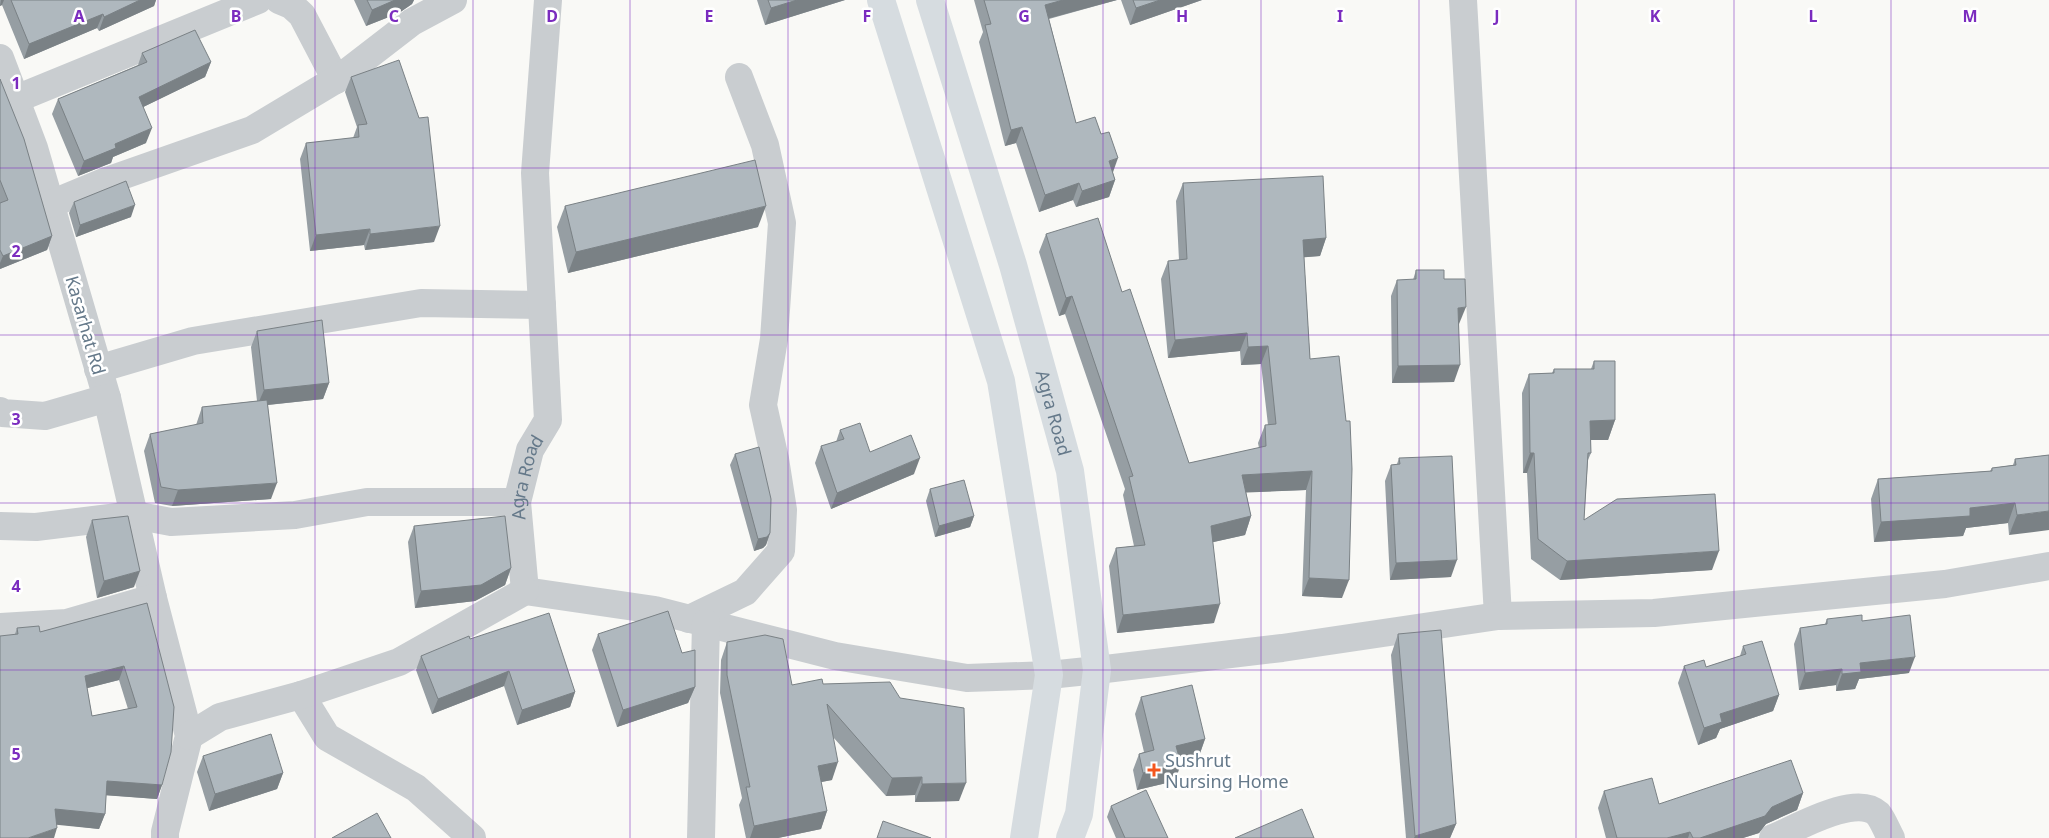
<svg xmlns="http://www.w3.org/2000/svg" width="2049" height="838" viewBox="0 0 2049 838" font-family="'Noto Sans',sans-serif">
<style>
.lines{fill:none;stroke-linecap:round;stroke-linejoin:round}
.minor{stroke:#c9cdd0;stroke-width:28}
.major{stroke:#d6dce0;stroke-width:28}
.wall{fill:#969ea3;fill-rule:evenodd}
.shaded-wall{fill:#7a8185}
.building{fill:#afb8be;stroke:#7a8185;fill-rule:evenodd}
.grid{fill:none;stroke:#7b2cbf;stroke-width:1;stroke-opacity:0.55}
.poi-dot{fill:#f4551c;stroke:#fff;stroke-width:2}
.labels{text-anchor:middle;dominant-baseline:central;stroke-width:5;stroke-linejoin:round;paint-order:stroke}
.street-label{font-size:18px;fill:#65798a;stroke:#fff}
.poi-label{font-size:18px;fill:#65798a;stroke:#fff;text-anchor:start}
.grid-label{font-size:16px;text-anchor:middle;font-weight:bold;fill:#7b2cbf;stroke:#fff;stroke-width:5;stroke-linejoin:round;paint-order:stroke}
</style>
<rect width="100%" height="100%" fill="#f9f9f6"/>
<g class="lines">
<g class="minor">
<path d="M279,0L291,5L302,15L336,80"/>
<path d="M1463,0L1498,616"/>
<path d="M0,58L34,148L107,398L153,598L189,736L165,832V838"/>
<path d="M16,99L258,0"/>
<path d="M51,204L104,182L252,130L342,76L412,22L453,0"/>
<path d="M98,369L193,341L421,303L542,305"/>
<path d="M0,411L2,413L45,416L107,398"/>
<path d="M0,526L36,527L134,515L171,522L295,515L367,502H517"/>
<path d="M525,591L655,610L835,656L967,678L1049,675L1097,670L1282,648L1498,616L1654,613L1945,584L2049,566"/>
<path id="s1" d="M525,591L517,502L530,450L548,420L535,173L548,0"/>
<path d="M689,619L745,592L781,551L783,510L775,459L763,405L774,339L782,223L765,145L739,77"/>
<path d="M0,627L67,623L153,598"/>
<path d="M301,695L327,737L416,788L472,838"/>
<path d="M189,736L220,717L301,695L399,662L525,591"/>
<path d="M701,838L706,623"/>
<path d="M1773,838C1797,828 1856,793 1878,814C1883,820 1887,831 1891,838"/>
</g>
<g class="major">
<path d="M881,0L1001,381L1049,675L1024,838"/>
<path id="s2" d="M930,0L1013,265L1070,471L1097,670L1079,814L1070,838"/>
</g>
</g>
<g class="wall">
<path d="M0,0H156L154,6L99,31L97,28L24,59L2,5L0,6Z"/>
<path d="M354,0H414L412,4L399,13L366,26Z"/>
<path d="M757,0H845L765,25Z"/>
<path d="M974,0H1117L1049,19L1076,123L1113,173L1115,180L1109,197L1076,207L1073,200L1039,212L1016,143L1005,146L979,42L983,32Z"/>
<path d="M1121,0H1202L1130,25Z"/>
<path d="M142,53L211,62L205,77L143,107L146,143L113,157L111,163L78,176L52,114L58,99L138,65Z"/>
<path d="M351,77L434,242L365,250L364,245L310,251L300,159L306,143L353,138L357,127L345,92Z"/>
<path d="M0,79L52,236L47,250L0,269Z"/>
<path d="M1183,183L1326,238L1320,256L1304,257L1310,359L1342,598L1302,596L1306,490L1246,492L1251,516L1245,535L1213,542L1214,623L1117,633L1109,566L1116,548L1134,546L1123,495L1125,489L1065,314L1059,316L1039,252L1046,234L1122,292L1189,463L1259,448L1258,443L1265,425H1268L1261,364L1241,365L1240,351L1168,358L1161,279L1168,261L1179,260L1176,201Z"/>
<path d="M74,202L131,217L76,237L69,213Z"/>
<path d="M565,206L758,227L568,273L557,227Z"/>
<path d="M1416,270L1444,279L1459,324L1454,382L1392,383L1391,296L1397,280H1413Z"/>
<path d="M257,331L329,383L323,399L268,405L271,499L172,506L155,503L144,451L150,434L196,425L202,407L257,401L251,347Z"/>
<path d="M1594,361L1615,420L1608,440H1591V453L1588,460L1584,520L1712,570L1560,580L1531,559L1527,473H1523L1522,393L1529,374L1552,373L1554,369H1591Z"/>
<path d="M840,430L870,452L914,474L831,509L815,463L821,446L836,442Z"/>
<path d="M735,454L770,533L766,545L763,548L754,551L730,465Z"/>
<path d="M2049,455L2009,535L2008,523L1966,528L1963,536L1874,542L1871,499L1878,479L1990,471L1992,468L2013,465L2015,459Z"/>
<path d="M1399,458L1451,577L1390,580L1385,481L1391,465L1397,464Z"/>
<path d="M930,489L974,516L970,527L935,537L926,501Z"/>
<path d="M92,520L134,587L97,598L86,537Z"/>
<path d="M414,526L511,568L505,585L475,601L415,608L408,542Z"/>
<path d="M147,603L162,785L157,799L106,795L105,814L99,829L57,824L15,634L17,628L40,632ZM119,680L128,709L92,716L87,688Z"/>
<path d="M1827,619L1862,621L1909,673L1859,679L1855,689L1836,691V685L1799,690L1794,644L1800,628L1825,624Z"/>
<path d="M598,634L682,653L695,687L688,703L617,727L592,650Z"/>
<path d="M1398,634L1456,824L1450,838H1406L1391,655Z"/>
<path d="M470,639L575,692L570,707L517,725L504,686L432,714L416,670L421,656Z"/>
<path d="M727,642L792,685L823,684L959,801L915,802V795L886,796L833,737L832,780L821,782L827,811L821,829L778,838H746L739,805L742,798L720,693L721,660Z"/>
<path d="M1743,646L1779,695L1773,711L1720,729L1716,738L1698,745L1678,683L1684,666L1706,667L1740,656Z"/>
<path d="M1141,697L1205,739L1199,756L1180,760L1175,781L1137,790L1133,770L1139,754L1144,752L1135,714Z"/>
<path d="M203,756L283,773L277,789L209,811L197,772Z"/>
<path d="M1604,791L1659,804L1803,793L1797,810L1766,824L1759,833L1743,838H1606L1598,808Z"/>
<path d="M1111,806L1168,838H1116L1107,817Z"/>
</g>
<g class="shaded-wall">
<path d="M1,0H4L2,5L0,6Z"/>
<path d="M140,0H156L154,6L99,31L104,17Z"/>
<path d="M395,0H414L412,4L399,13L366,26L372,10Z"/>
<path d="M797,0H845L765,25L771,8Z"/>
<path d="M1063,0H1117L1039,21L1045,5Z"/>
<path d="M1160,0H1202L1130,25L1136,8Z"/>
<path d="M103,14L97,28L24,59L29,44Z"/>
<path d="M211,62L205,77L133,112L139,97Z"/>
<path d="M1022,127L1016,143L1005,146L1011,130Z"/>
<path d="M152,128L146,143L113,157L111,163L78,176L84,161L115,144Z"/>
<path d="M1118,158L1112,175L1109,161Z"/>
<path d="M1115,180L1109,197L1076,207L1082,191Z"/>
<path d="M1079,183L1073,200L1039,212L1045,195Z"/>
<path d="M135,205L131,217L76,237L80,225Z"/>
<path d="M766,206L758,227L568,273L576,252Z"/>
<path d="M440,226L434,242L365,250L370,234Z"/>
<path d="M370,229L364,245L310,251L316,235Z"/>
<path d="M52,236L47,250L0,269V263L3,256Z"/>
<path d="M1326,238L1320,256L1296,258L1303,240Z"/>
<path d="M1072,296L1065,314L1059,316L1066,298Z"/>
<path d="M1466,307L1459,324H1452L1458,308Z"/>
<path d="M1247,333L1240,351L1168,358L1175,340Z"/>
<path d="M1268,346L1261,364L1241,365L1248,347Z"/>
<path d="M1460,365L1454,382L1392,383L1398,366Z"/>
<path d="M329,383L323,399L257,406L264,390Z"/>
<path d="M1615,420L1608,440H1583L1590,421Z"/>
<path d="M1530,453H1534L1527,473H1523Z"/>
<path d="M920,458L914,474L831,509L837,493Z"/>
<path d="M1312,471L1306,490L1235,493L1242,475Z"/>
<path d="M277,483L271,499L172,506L178,490Z"/>
<path d="M2015,503L2008,523L1966,528L1963,536L1874,542L1881,522L1970,508Z"/>
<path d="M2049,511V530L2009,535L2017,515Z"/>
<path d="M974,516L970,527L935,537L939,526Z"/>
<path d="M1251,516L1245,535L1205,544L1211,526Z"/>
<path d="M770,533L766,545L763,548L754,551L758,539Z"/>
<path d="M1719,551L1712,570L1560,580L1567,561Z"/>
<path d="M1457,560L1451,577L1390,580L1396,563Z"/>
<path d="M511,568L505,585L475,601L415,608L421,591Z"/>
<path d="M140,571L134,587L97,598L104,581Z"/>
<path d="M1309,578L1349,580L1342,598L1302,596Z"/>
<path d="M1220,604L1214,623L1117,633L1123,615Z"/>
<path d="M1915,657L1909,673L1859,679L1855,689L1836,691L1842,674L1860,663Z"/>
<path d="M124,666L119,680L80,690L85,676Z"/>
<path d="M1842,669L1836,685L1799,690L1805,673Z"/>
<path d="M509,671L504,686L432,714L438,699Z"/>
<path d="M695,687L688,703L617,727L623,710Z"/>
<path d="M575,692L570,707L517,725L522,710Z"/>
<path d="M1779,695L1773,711L1720,729L1716,738L1698,745L1704,728L1720,714Z"/>
<path d="M1205,739L1199,756L1170,762L1176,746Z"/>
<path d="M838,762L832,780L811,784L818,766Z"/>
<path d="M1181,764L1175,781L1137,790L1143,773Z"/>
<path d="M283,773L277,789L209,811L215,794Z"/>
<path d="M922,777L915,795L886,796L892,778Z"/>
<path d="M107,781L162,785L157,799L102,795Z"/>
<path d="M966,783L959,801L915,802L922,784Z"/>
<path d="M1803,793L1797,810L1766,824L1759,833L1743,838H1700L1772,807Z"/>
<path d="M55,809L105,814L99,829L49,824Z"/>
<path d="M827,811L821,829L778,838H750L754,826Z"/>
<path d="M1456,824L1450,838H1414L1415,836Z"/>
<path d="M57,828L54,838H28Z"/>
<path d="M1690,832L1688,838H1667Z"/>
</g>
<g class="building">
<path d="M11,0H140L104,17L103,14L29,44Z"/>
<path d="M367,0H395L372,10Z"/>
<path d="M768,0H797L771,8Z"/>
<path d="M984,0H1063L1045,5L1076,123L1095,117L1101,134L1109,132L1118,158L1109,161L1115,180L1082,191L1079,183L1045,195L1022,127L1011,130L985,25L991,24Z"/>
<path d="M1133,0H1160L1136,8Z"/>
<path d="M195,30L211,62L139,97L152,128L115,144L116,148L84,161L58,99L147,62L142,53Z"/>
<path d="M399,60L419,118L428,117L440,226L370,234V229L316,235L306,143L359,137L358,125L367,124L351,77Z"/>
<path d="M0,79L24,139L52,236L3,256L0,250V203L8,200L0,180Z"/>
<path d="M755,160L766,206L576,252L565,206Z"/>
<path d="M1323,176L1326,238L1303,240L1310,359L1339,356L1346,421H1350L1352,469L1349,580L1309,578L1312,471L1242,475L1251,516L1211,526L1220,604L1123,615L1116,548L1145,545L1129,477L1133,476L1072,296L1066,298L1046,234L1098,218L1122,292L1130,289L1189,463L1266,446L1265,425L1276,424L1268,346L1248,347L1247,333L1175,340L1168,261L1187,259L1183,183Z"/>
<path d="M126,181L135,205L80,225L74,202Z"/>
<path d="M1416,270H1444V279H1465L1466,307L1458,308L1460,365L1398,366L1397,280L1416,279Z"/>
<path d="M322,320L329,383L264,390L257,331Z"/>
<path d="M1594,361H1615V420L1590,421L1591,453H1588L1584,520L1617,499L1715,494L1719,551L1567,561L1538,539L1534,453H1530L1529,374L1554,373V369H1594Z"/>
<path d="M267,400L277,483L178,490L161,487L150,434L203,423L202,407Z"/>
<path d="M860,423L870,452L911,435L920,458L837,493L821,446L844,439L840,430Z"/>
<path d="M759,447L771,499L770,533L767,537L758,539L735,454Z"/>
<path d="M2049,455V511L2017,515L2015,503L1970,508V516L1881,522L1878,479L1992,471V468L2016,465L2015,459Z"/>
<path d="M1452,456L1457,560L1396,563L1391,465L1400,464L1399,458Z"/>
<path d="M964,480L974,516L939,526L930,489Z"/>
<path d="M128,516L140,571L104,581L92,520Z"/>
<path d="M505,516L511,568L481,585L421,591L414,526Z"/>
<path d="M147,603L174,707L171,752L162,785L107,781L105,814L55,809L57,828L28,838H0V636L18,634L17,628L39,626L40,632ZM124,666L137,707L92,716L85,676Z"/>
<path d="M668,611L682,653L695,650V687L623,710L598,634Z"/>
<path d="M549,613L575,692L522,710L509,671L438,699L421,656L469,636L470,639Z"/>
<path d="M1862,615V621L1910,615L1915,657L1860,663L1861,672L1842,674V669L1805,673L1800,628L1827,624V619Z"/>
<path d="M1441,630L1456,824L1415,836L1398,634Z"/>
<path d="M765,635L783,639L792,685L822,679L823,684L890,682L900,698L964,708L966,783L922,784V777L892,778L827,704L838,762L818,766L827,811L754,826L746,787H750L727,675V642Z"/>
<path d="M1762,641L1779,695L1720,714L1722,722L1704,728L1684,666L1704,660L1706,667L1746,654L1743,646Z"/>
<path d="M1192,685L1205,739L1176,746L1181,764L1143,773L1139,754L1154,750L1141,697Z"/>
<path d="M271,734L283,773L215,794L203,756Z"/>
<path d="M1791,760L1803,793L1772,807L1765,816L1700,838H1693L1690,832L1667,838H1617L1604,791L1652,778L1659,804Z"/>
<path d="M1146,790L1168,838H1125L1111,806Z"/>
<path d="M1302,809L1314,838H1235Z"/>
<path d="M377,813L391,838H332Z"/>
<path d="M883,821L931,838H877Z"/>
</g>
<path class="grid" d="M158,0V838M315,0V838M473,0V838M630,0V838M788,0V838M946,0V838M1103,0V838M1261,0V838M1419,0V838M1576,0V838M1734,0V838M1891,0V838M0,168H2049M0,335H2049M0,503H2049M0,670H2049"/>
<path class="poi-dot" d="M1151.5 762.5h5v5h5v5h-5v5h-5v-5h-5v-5h5z"/>
<g class="labels">
<g class="street-label">
<text transform="translate(86 325) rotate(74)">Kasarhat Rd</text>
<text stroke="none"><textPath href="#s2" startOffset="431">Agra Road</textPath></text>
<text stroke="none"><textPath href="#s1" startOffset="115">Agra Road</textPath></text>
</g>
<g class="poi-label">
<text x="1165" y="760">Sushrut<tspan x="1165" dy="21">Nursing Home</tspan></text>
</g>
</g>
<g class="grid-label">
<text x="79" y="22">A</text>
<text x="236" y="22">B</text>
<text x="394" y="22">C</text>
<text x="552" y="22">D</text>
<text x="709" y="22">E</text>
<text x="867" y="22">F</text>
<text x="1024" y="22">G</text>
<text x="1182" y="22">H</text>
<text x="1340" y="22">I</text>
<text x="1497" y="22">J</text>
<text x="1655" y="22">K</text>
<text x="1813" y="22">L</text>
<text x="1970" y="22">M</text>
<text x="16" y="89">1</text>
<text x="16" y="257">2</text>
<text x="16" y="425">3</text>
<text x="16" y="592">4</text>
<text x="16" y="760">5</text>
</g>
</svg>
